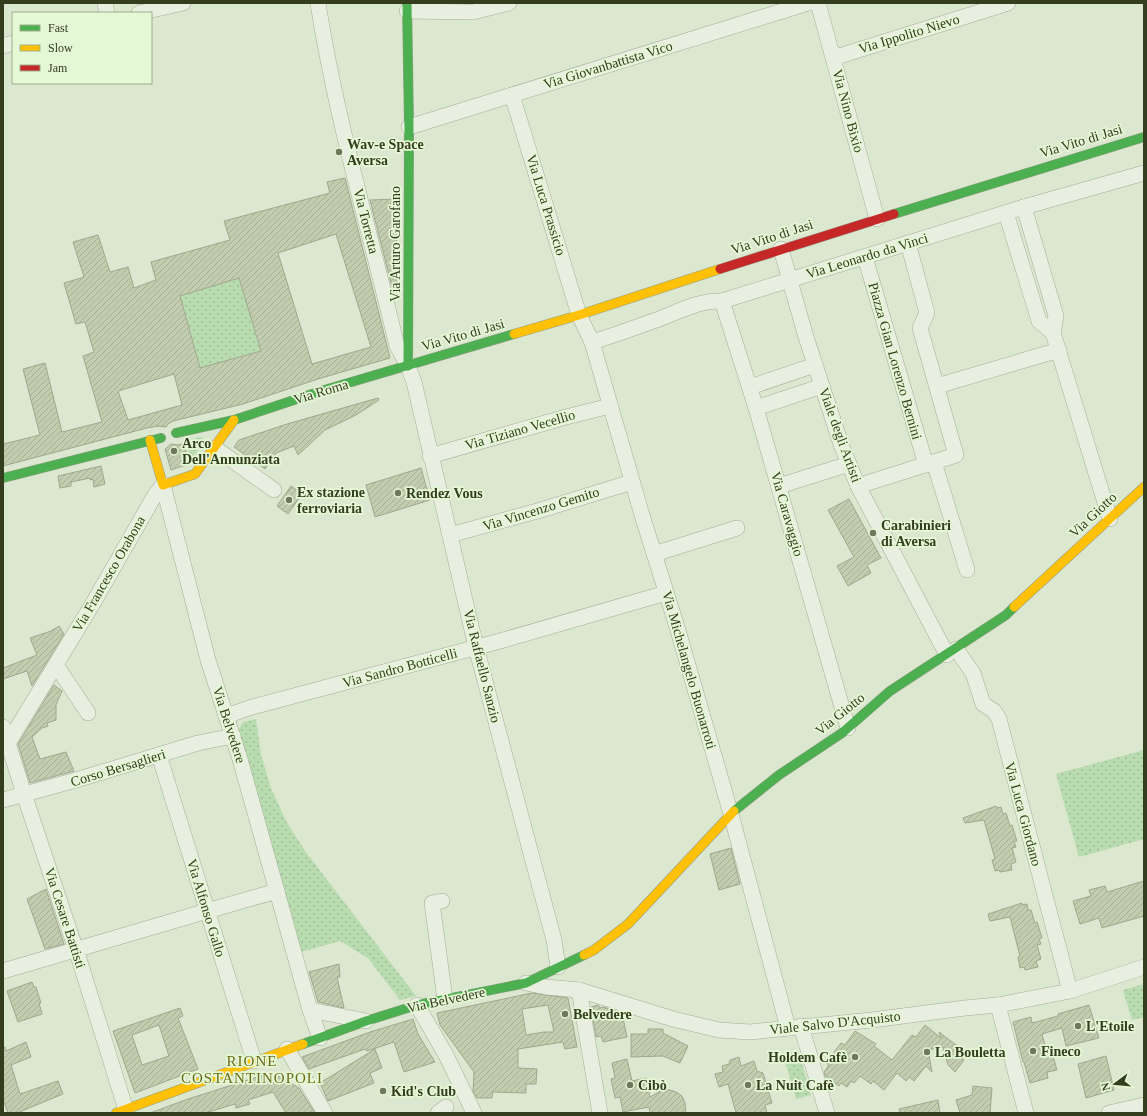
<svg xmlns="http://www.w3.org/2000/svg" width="1147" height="1116" viewBox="0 0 1147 1116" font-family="'Times New Roman',serif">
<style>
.green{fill:url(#green-dots)}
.building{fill:url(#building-hatch);stroke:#9fa88e;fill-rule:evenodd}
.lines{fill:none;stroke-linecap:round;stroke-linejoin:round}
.street-casing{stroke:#a3ad97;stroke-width:16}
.fast-casing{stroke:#949c88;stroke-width:10}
.slow-casing{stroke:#949c88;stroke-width:10}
.jam-casing{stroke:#949c88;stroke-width:10}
.street{stroke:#e8efe1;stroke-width:15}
.fast{stroke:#4caf50;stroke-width:9}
.slow{stroke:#ffc107;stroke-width:9}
.jam{stroke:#c62828;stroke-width:9}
.poi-dot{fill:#6e785c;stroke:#e5f8d5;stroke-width:1.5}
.labels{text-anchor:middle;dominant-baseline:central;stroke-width:3.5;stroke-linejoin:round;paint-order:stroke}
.street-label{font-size:14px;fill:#343d1e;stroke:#e5f8d5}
.poi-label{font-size:14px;font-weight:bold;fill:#343d1e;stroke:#e5f8d5;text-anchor:start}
.neighbourhood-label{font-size:15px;letter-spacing:1px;fill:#6b6d1a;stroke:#e5f8d5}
</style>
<defs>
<pattern id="green-dots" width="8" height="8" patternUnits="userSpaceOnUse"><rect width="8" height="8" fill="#b8dbb0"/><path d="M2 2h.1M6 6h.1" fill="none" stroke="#9fbd97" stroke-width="1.8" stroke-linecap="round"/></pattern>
<pattern id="building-hatch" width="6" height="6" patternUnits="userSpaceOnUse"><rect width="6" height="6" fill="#c2ccaf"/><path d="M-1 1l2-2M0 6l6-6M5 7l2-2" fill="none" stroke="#a7b096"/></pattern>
</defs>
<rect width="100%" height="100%" fill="#dbe7cf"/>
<g class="green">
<path d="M239,278L261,351L200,368L180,296Z"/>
<path d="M203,437V440L192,461L185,440Z"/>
<path d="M256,719L261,755L271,788L286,821L305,851L416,996L400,1000L368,958L340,941L301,952L238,730L243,722Z"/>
<path d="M1144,750V839L1079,857L1056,774Z"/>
<path d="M1144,984V1017L1132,1020L1123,990Z"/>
<path d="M798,1050L811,1095L796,1099L783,1054Z"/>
</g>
<g class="building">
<path d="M345,178L390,358L318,379L243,404L173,421L168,424L166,427L158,426L147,428L3,466V444L40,435L23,369L45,363L62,432L102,422L83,356L94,352L85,322L76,324L64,283L84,277L73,242L98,235L110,272L128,267L134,288L156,280L151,262L230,240L224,221L330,193L327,182ZM336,234L371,347L312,364L278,253ZM239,278L261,351L200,368L180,296ZM174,374L182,405L128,420L118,391Z"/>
<path d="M397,199L396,296L393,291L370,200Z"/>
<path d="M378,398L379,400L356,415L325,430L298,455L294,446L276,453L265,469L234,447L239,440L287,424Z"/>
<path d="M171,444L178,445L184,444L189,462L188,464L171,470L165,449Z"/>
<path d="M101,466L105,484L94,487L93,479L90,480V478L71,482V486L60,488L58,476Z"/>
<path d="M421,468L430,500L375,517L366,485Z"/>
<path d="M291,486L302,494L288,514L277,506Z"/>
<path d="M849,499L881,558L867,565L871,573L848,586L837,566L854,557L828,510Z"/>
<path d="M59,626L64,634L32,686L27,671L3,679V668L37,655L30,638L51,631Z"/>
<path d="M54,685L62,691L56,705V720L47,723L48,726L42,728L32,737L40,759L66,752L74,771L30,783L18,744Z"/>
<path d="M996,806L997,808L1001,807L1003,814L1006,813L1010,826L1012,825L1017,841L1014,842L1016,847L1012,848L1016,862L1011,864L1012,870L1000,872L999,870L995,871L992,860L995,859L984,820L965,823L963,818Z"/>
<path d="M731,848L740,884L719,890L710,854Z"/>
<path d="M1144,881V916L1102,928L1099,918L1080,924L1073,901L1091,896L1089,890L1105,886L1107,892Z"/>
<path d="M46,889L64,944L45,949L27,899Z"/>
<path d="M1022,903V905L1027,904L1028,910H1031L1035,923L1037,922L1042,938L1039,939L1041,944L1037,945L1041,959L1036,961L1038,967L1025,970L1024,967L1020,968L1018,957L1020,956L1010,917L990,921L988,914Z"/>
<path d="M339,964L340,977H337L344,1008L318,1002L309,972Z"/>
<path d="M32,982L34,987H36L41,1003H39L42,1014L18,1022L7,991Z"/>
<path d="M532,993L568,998L577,1047L565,1049L563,1042L518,1049V1068L537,1069L536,1084H526V1093L493,1092L492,1098H477L473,1091L474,1072L440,1025L437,1013ZM548,1005L554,1032H544L526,1035L522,1009Z"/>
<path d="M598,1005L599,1006L600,1008L604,1007L609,1009L610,1012L615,1010L622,1013L627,1037L603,1042L601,1036L596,1037L591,1007Z"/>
<path d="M1089,1005L1099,1038L1066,1046L1062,1028L1042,1034L1048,1057L1053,1056L1057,1070L1047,1072L1048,1078L1030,1083L1024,1062H1023L1013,1022L1031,1017L1032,1023L1058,1016V1014Z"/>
<path d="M180,1008L183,1016L178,1018L198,1069L135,1093L113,1031ZM159,1025L169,1056L142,1065L132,1035Z"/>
<path d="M413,1019L418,1034L435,1062L404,1072L394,1042L367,1051L365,1049L309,1069L302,1057L370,1032Z"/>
<path d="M925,1025L941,1038L939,1032L960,1048L956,1053L964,1060L955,1072L948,1065L943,1047L928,1050L932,1072L926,1066L914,1081L909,1077L906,1081L897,1073L884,1090L873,1081L871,1084L860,1076L854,1083L851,1081L847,1087L841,1083L839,1086L825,1076L824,1072L829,1065L826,1063L841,1043L845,1045L855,1031L876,1044L874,1046L892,1060L912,1035L916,1037Z"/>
<path d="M648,1029H663V1033L688,1046L680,1063L663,1056L631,1057V1034H648Z"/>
<path d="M26,1042L31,1057L11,1065L20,1094L58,1081L63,1094L17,1113H8L3,1099V1048L5,1047L6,1051Z"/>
<path d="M375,1049L382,1068L370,1073L374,1083L328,1101L320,1083Z"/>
<path d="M1106,1056L1114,1090L1086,1098L1078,1064Z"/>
<path d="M739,1057L741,1066L754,1061L757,1071L763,1073L772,1103L765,1105L767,1113H736L728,1084L719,1087L715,1074L723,1072L722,1066L729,1064L730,1060Z"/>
<path d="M627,1059L632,1081L646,1078L650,1097L662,1090H670L676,1092L682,1096L685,1103L686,1113H650L649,1107L623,1112L620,1097L615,1098L611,1079L615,1078L612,1063Z"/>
<path d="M267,1074L278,1076L299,1088L315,1113H286L273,1092L248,1100L250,1104L236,1108L235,1104L205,1113H150L188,1099Z"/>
<path d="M973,1086L992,1088L990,1113H960L956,1100L972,1095Z"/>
<path d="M938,1100L940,1113H900L899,1109Z"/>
</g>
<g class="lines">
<defs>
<g id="street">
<path d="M105,3L107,13"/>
<path d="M318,3C336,119 370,232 397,346L408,366L414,382L476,647L554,940L558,967"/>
<path d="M818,3L877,219"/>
<path d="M407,11L473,12L509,3"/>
<path d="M139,13L183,3"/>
<path d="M3,46L13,43"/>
<path d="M833,58L1008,3"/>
<path d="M512,95L579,315L592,342L642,515L677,627L731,814L788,1028"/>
<path d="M409,127L808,3"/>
<path d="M1024,207L1056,316L1053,333L1110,519"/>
<path d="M1006,213L1039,321L1053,333"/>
<path d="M781,249L806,337L842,447L858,486L947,655"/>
<path d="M865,257L926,465"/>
<path d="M722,301L756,408L848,728"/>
<path d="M592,342C615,335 637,327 659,319C680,311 700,300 722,301L1024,207L1144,173"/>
<path d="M937,386L1059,350"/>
<path d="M750,387L815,365"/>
<path d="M756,408L822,386"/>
<path d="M215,448L274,490"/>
<path d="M430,456L566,417L610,406"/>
<path d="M934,462L967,570"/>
<path d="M163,485L208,660L240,759L310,1010L320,1038"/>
<path d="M779,486L849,464"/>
<path d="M858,486L956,455L920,328L927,313L908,243"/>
<path d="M450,535L541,510L632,482"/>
<path d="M654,554L737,528"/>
<path d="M956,649L973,673L983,704L994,711L999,719L1070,991"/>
<path d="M56,665L88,713"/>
<path d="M226,716L252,707L500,641L666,593"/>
<path d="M3,727L24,794L80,962L126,1110"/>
<path d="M5,748L92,605L155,495L163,485"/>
<path d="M159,755L254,1061"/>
<path d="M3,800L76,780L198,743L233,736"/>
<path d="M442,901L432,903L445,999"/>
<path d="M3,971L207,911L277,891"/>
<path d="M526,983L546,987L579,990L673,1019L719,1030L750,1032L872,1020L965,1008L998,1005L1070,991L1144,967"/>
<path d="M579,990L600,1113"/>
<path d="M417,1005L446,1055L474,1113"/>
<path d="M998,1005L1026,1113"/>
<path d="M310,1010L366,1021"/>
<path d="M801,1026L827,1113"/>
<path d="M287,1049L325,1113"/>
<path d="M438,1113L446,1107"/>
<path d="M1109,1113L1144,1105"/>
</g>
<g id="fast">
<path d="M407,3L409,127L408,366"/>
<path d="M894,214L1144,137"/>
<path d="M176,433L234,420L321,391L514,334"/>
<path d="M3,478L161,438"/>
<path d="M734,811L779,775L842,733L890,691L1006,615L1014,607"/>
<path d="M303,1044L366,1021L417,1005L526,983L584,955"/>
</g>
<g id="slow">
<path d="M514,334L579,315L720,269"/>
<path d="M150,440L163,485L195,474L234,420"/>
<path d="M1014,607L1144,487"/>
<path d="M584,955L594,950L628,924L734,811"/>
<path d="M116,1113L303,1044"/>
</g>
<path id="jam" d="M720,269L894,214"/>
</defs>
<use href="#street" class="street-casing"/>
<use href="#fast" class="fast-casing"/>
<use href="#slow" class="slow-casing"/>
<use href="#jam" class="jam-casing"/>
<use href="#street" class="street"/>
<use href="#fast" class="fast"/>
<use href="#slow" class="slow"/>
<use href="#jam" class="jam"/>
</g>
<g class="poi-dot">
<circle cx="339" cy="152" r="4"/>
<circle cx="174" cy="451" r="4"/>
<circle cx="398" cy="493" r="4"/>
<circle cx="289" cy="500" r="4"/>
<circle cx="873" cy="533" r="4"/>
<circle cx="565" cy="1014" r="4"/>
<circle cx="1078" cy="1026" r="4"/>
<circle cx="1033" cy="1051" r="4"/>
<circle cx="927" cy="1052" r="4"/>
<circle cx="855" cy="1057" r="4"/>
<circle cx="630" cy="1085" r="4"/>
<circle cx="748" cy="1085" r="4"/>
<circle cx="383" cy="1091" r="4"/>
</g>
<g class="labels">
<g class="street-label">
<text transform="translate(909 34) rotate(-17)">Via Ippolito Nievo</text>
<text transform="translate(608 65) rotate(-17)">Via Giovanbattista Vico</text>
<text transform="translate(848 111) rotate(75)">Via Nino Bixio</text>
<text transform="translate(1081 141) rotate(-17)">Via Vito di Jasi</text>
<text transform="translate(546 205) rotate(73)">Via Luca Prassicio</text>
<text transform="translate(366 221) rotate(76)">Via Torretta</text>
<text transform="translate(772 237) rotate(-18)">Via Vito di Jasi</text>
<text transform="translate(395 244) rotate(-90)">Via Arturo Garofano</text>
<text transform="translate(867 256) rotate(-17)">Via Leonardo da Vinci</text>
<text transform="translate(463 335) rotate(-16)">Via Vito di Jasi</text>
<text transform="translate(895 361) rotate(74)">Piazza Gian Lorenzo Bernini</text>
<text transform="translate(321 392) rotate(-17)">Via Roma</text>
<text transform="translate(520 430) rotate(-16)">Via Tiziano Vecellio</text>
<text transform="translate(840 435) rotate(70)">Viale degli Artisti</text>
<text transform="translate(541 509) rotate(-17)">Via Vincenzo Gemito</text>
<text transform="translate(787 514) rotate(74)">Via Caravaggio</text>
<text transform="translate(1093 515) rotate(-43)">Via Giotto</text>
<text transform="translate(109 574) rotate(-60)">Via Francesco Orabona</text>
<text transform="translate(482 666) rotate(76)">Via Raffaello Sanzio</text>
<text transform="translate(400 668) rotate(-15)">Via Sandro Botticelli</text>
<text transform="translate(689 670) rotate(74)">Via Michelangelo Buonarroti</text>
<text transform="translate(840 714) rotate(-39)">Via Giotto</text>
<text transform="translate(229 725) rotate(72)">Via Belvedere</text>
<text transform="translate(118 768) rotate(-17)">Corso Bersaglieri</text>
<text transform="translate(1023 814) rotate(75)">Via Luca Giordano</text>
<text transform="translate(206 908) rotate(73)">Via Alfonso Gallo</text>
<text transform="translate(65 918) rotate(72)">Via Cesare Battisti</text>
<text transform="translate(446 1000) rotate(-12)">Via Belvedere</text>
<text transform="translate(835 1023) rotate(-6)">Viale Salvo D'Acquisto</text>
</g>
<g class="poi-label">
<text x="347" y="144">Wav-e Space<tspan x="347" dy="16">Aversa</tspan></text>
<text x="182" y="443">Arco<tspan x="182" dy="16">Dell'Annunziata</tspan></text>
<text x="297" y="492">Ex stazione<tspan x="297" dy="16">ferroviaria</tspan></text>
<text x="406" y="493">Rendez Vous</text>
<text x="881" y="525">Carabinieri<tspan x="881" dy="16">di Aversa</tspan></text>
<text x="573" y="1014">Belvedere</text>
<text x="1086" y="1026">L'Etoile</text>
<text x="1041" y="1051">Fineco</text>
<text x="935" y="1052">La Bouletta</text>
<text x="847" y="1057" text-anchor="end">Holdem Cafè</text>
<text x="638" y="1085">Cibò</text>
<text x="756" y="1085">La Nuit Cafè</text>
<text x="391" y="1091">Kid's Club</text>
</g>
<g class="neighbourhood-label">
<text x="252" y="1061">RIONE<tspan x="252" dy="17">COSTANTINOPOLI</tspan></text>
</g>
</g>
<rect width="1147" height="1116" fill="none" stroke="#343d1e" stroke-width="8"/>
<rect x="12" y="12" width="140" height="72" fill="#e5f8d5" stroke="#9ead8c"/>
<rect x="20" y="25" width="20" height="6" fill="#4caf50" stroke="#9ead8c"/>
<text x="48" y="32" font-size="12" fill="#343d1e">Fast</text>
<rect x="20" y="45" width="20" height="6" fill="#ffc107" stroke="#9ead8c"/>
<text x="48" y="52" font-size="12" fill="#343d1e">Slow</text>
<rect x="20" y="65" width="20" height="6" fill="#c62828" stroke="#9ead8c"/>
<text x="48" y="72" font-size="12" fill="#343d1e">Jam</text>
<g transform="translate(1115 1084) rotate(254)" stroke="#e5f8d5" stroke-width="3" paint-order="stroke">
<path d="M0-3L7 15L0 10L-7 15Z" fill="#343d1e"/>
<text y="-6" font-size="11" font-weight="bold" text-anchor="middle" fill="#343d1e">N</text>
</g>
</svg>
